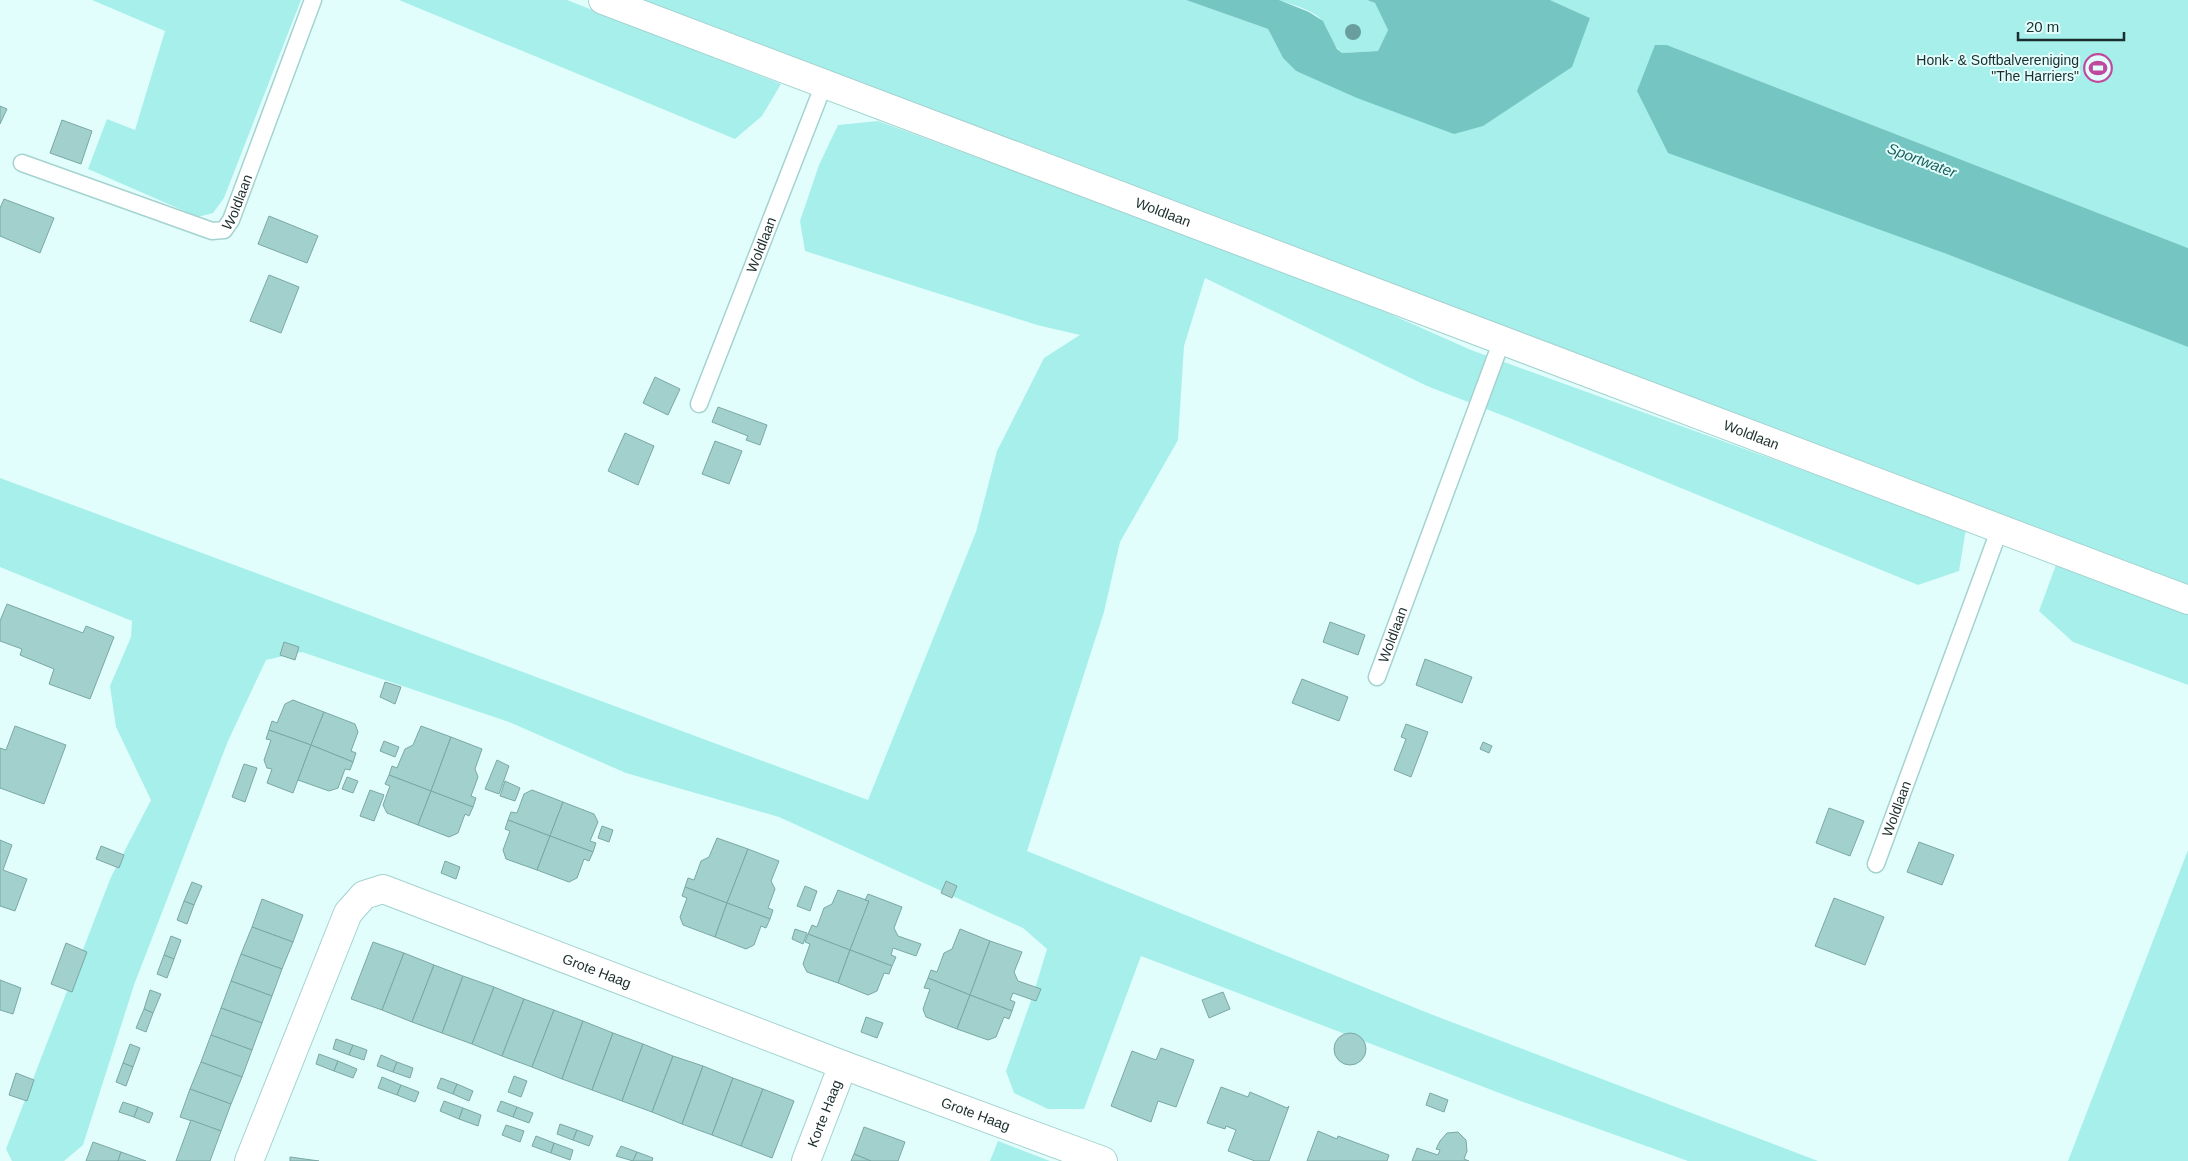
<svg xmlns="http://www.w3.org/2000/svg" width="2188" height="1161" viewBox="0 0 2188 1161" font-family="Helvetica,sans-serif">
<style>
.green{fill:#a6efeb}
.water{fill:#75c6c2}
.building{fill:#a1d0cd;stroke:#7aa8a5}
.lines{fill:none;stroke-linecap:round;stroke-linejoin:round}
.lane-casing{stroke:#a4d3d0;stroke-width:19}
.street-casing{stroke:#a4d3d0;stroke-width:30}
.lane{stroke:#fff;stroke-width:16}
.street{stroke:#fff;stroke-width:28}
.tree{fill:#689f9c}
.labels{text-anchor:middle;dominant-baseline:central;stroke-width:4;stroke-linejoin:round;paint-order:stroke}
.poi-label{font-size:14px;fill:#1b2e2d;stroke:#e2fefc;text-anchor:end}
.street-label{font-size:14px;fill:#1b2e2d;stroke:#e2fefc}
.water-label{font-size:15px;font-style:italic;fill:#1b5f5c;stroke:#e2fefc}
</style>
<rect width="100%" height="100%" fill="#e2fefc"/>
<g class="green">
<path d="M92,0H301L224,198L213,213L198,217L88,169L107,119L135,130L165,31Z"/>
<path d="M399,0H567L781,84L762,116L735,139Z"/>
<path d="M626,0H1186L1268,29L1283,58L1296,71L1366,101L1590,18L1550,0H2188V248L1667,45L1944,253L2188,347V590Z"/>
<path d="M1279,0H1367L1375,3L1388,30L1378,51L1342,53C1333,46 1330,33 1324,23C1316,10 1292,5 1279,0Z"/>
<path d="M878,121L1327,286L1471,350L1966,529L1959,571L1918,585L1517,421L1427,386L1205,278L1184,346L1178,440L1120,542L1104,612L1027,851L1433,1015L1818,1161H1688L1523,1102L1141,956L1084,1109H1048L1014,1093L1006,1071L1034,992L1047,949L1023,928L779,817L626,773L509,722L302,652L266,660L228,741L134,985L83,1145L64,1161H12L6,1149L111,877L151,800L116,727L110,686L131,637L132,621L0,567V478L868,800L976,532L997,451L1044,358L1080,335L1037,325L805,251L800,221L819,165L838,125Z"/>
<path d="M2057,562L2188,612V685L2073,642L2039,611Z"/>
<path d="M2188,850V1161H2068Z"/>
<path d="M998,1141L1050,1161H990Z"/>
</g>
<g class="water">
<path d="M1186,0H1279L1309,12L1323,21L1337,49L1342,53L1378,51L1388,30L1375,3L1367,0H1550L1590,18L1572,67L1483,126L1454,134L1357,98L1296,71L1283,58L1268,29Z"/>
<path d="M1655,45H1667L2188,248V347L1944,253L1668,153L1637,91Z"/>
</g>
<g class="building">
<path d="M0,106L7,109L0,124Z"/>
<path d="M62,120L92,131L81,164L50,153Z"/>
<path d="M4,199L54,218L40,253L0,236V208Z"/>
<path d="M269,216L318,236L307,263L258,244Z"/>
<path d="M269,275L299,287L281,333L250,321Z"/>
<path d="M655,377L680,389L668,415L643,403Z"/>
<path d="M718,407L767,425L760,445L746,440L748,436L712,422Z"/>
<path d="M625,433L654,446L638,485L608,471Z"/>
<path d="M715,441L742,451L729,484L702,474Z"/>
<path d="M7,604L83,633L86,626L114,637L90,699L49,684L54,669L20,655L22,649L0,641V621Z"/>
<path d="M1330,622L1365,635L1358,655L1323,642Z"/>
<path d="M284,642L299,647L295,660L280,655Z"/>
<path d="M1425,659L1472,677L1462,703L1416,685Z"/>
<path d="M1302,679L1348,697L1339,721L1292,703Z"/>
<path d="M385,682L401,687L395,704L380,697Z"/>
<path d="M293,700L324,712L311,745L269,730L272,721L277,723L285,704Z"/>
<path d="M324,712L355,724L358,732L351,751L356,753L353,762L311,745Z"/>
<path d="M1406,724L1428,732L1411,777L1394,770L1406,739L1401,737Z"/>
<path d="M15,726L66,745L44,804L0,788V748L6,750Z"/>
<path d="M421,726L451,737L431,791L389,775L392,766L397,768L405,749L413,745Z"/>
<path d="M269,730L311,745L293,793L267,783L272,769L267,768L264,760L271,740L266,739Z"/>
<path d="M451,737L482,749L475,769L478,777L471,796L476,798L473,807L431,791Z"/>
<path d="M384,741L399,747L395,757L380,751Z"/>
<path d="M1483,742L1492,746L1489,753L1480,749Z"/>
<path d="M311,745L353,762L350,770L345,769L338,788L329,791L298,780Z"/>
<path d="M497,760L509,766L499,794L485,789Z"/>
<path d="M244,764L257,768L245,802L232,797Z"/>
<path d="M389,775L431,791L418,825L387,813L383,805L390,786L385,784Z"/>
<path d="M347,777L358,781L353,793L342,789Z"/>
<path d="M505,781L520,788L515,801L500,796Z"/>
<path d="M370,790L384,795L374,821L360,816Z"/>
<path d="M532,790L563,802L550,836L508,820L511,812L517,813L524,794Z"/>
<path d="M431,791L473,807L469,816L465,814L458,833L449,837L418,825Z"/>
<path d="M563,802L594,814L598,822L590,841L596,843L593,852L550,836Z"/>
<path d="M1829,808L1864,821L1850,856L1816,843Z"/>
<path d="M508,820L550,836L537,870L506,859L503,850L510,831L505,829Z"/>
<path d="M602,826L613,830L609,842L598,838Z"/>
<path d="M550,836L593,852L589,861L584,859L577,878L569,882L537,870Z"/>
<path d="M717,838L748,849L727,903L685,887L688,878L694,880L701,861L709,857Z"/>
<path d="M0,840L12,845L3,870L27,879L15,911L0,906Z"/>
<path d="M1919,842L1954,855L1942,885L1907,872Z"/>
<path d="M101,846L124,855L119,868L96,859Z"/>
<path d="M748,849L779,861L771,881L775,889L768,908L773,910L770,919L727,903Z"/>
<path d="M445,861L460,867L456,879L441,873Z"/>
<path d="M946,881L957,886L952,898L941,893Z"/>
<path d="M192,882L202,886L194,905L184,901Z"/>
<path d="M805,886L817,891L810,911L797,906Z"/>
<path d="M685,887L727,903L715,937L683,925L680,917L687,898L682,896Z"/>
<path d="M838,890L869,901L850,950L808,934L812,925L817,927L824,908L832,904Z"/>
<path d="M868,894L902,907L894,928L898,936L921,944L916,956L893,948L891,955L896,957L892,966L850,950L869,901L865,900Z"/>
<path d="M1834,898L1884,917L1865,965L1815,946Z"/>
<path d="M262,899L303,915L293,942L252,927Z"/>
<path d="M184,901L194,905L187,924L177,920Z"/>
<path d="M727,903L770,919L766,928L761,926L754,945L746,949L715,937Z"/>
<path d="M252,927L293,942L282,969L241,954Z"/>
<path d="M795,929L807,933L803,944L792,939Z"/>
<path d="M960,929L990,941L970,995L928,978L931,970L937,972L944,953L952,949Z"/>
<path d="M808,934L850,950L838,983L807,972L803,964L810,944L805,942Z"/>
<path d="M171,936L181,940L174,959L164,955Z"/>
<path d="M990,941L1022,952L1014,972L1018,981L1041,989L1036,1001L1013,993L1010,1000L1015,1002L1012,1011L970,995Z"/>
<path d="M373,942L404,953L382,1010L351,999Z"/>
<path d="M66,943L87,952L72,992L51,984Z"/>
<path d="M850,950L892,966L889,974L884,973L877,991L868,995L838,983Z"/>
<path d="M404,953L434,965L412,1022L382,1010Z"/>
<path d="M241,954L282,969L272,996L231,981Z"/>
<path d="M164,955L174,959L167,978L157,974Z"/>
<path d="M434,965L463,976L442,1033L412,1022Z"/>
<path d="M463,976L494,987L472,1044L442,1033Z"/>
<path d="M928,978L970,995L957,1029L926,1017L923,1009L930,989L924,988Z"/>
<path d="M0,980L21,988L13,1014L0,1010Z"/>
<path d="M231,981L272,996L262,1023L221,1008Z"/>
<path d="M494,987L524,999L502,1056L472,1044Z"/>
<path d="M150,990L161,994L153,1013L144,1009Z"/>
<path d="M1223,992L1230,1009L1209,1018L1202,1000Z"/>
<path d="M970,995L1012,1011L1009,1019L1004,1017L996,1037L988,1040L957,1029Z"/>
<path d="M524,999L554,1010L532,1067L502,1056Z"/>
<path d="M221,1008L262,1023L252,1050L211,1035Z"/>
<path d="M144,1009L153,1013L146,1032L136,1028Z"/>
<path d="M554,1010L583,1021L562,1079L532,1067Z"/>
<path d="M866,1017L883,1023L877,1038L861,1032Z"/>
<path d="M583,1021L613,1033L592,1090L562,1079Z"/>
<path d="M613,1033L643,1044L622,1101L592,1090Z"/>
<circle cx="1350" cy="1049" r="16"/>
<path d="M211,1035L252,1050L242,1077L201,1062Z"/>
<path d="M336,1039L353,1045L349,1055L333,1049Z"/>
<path d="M130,1044L140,1048L133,1067L123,1063Z"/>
<path d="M643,1044L673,1056L652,1112L622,1101Z"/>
<path d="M353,1045L367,1050L364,1060L349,1055Z"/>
<path d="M1161,1048L1194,1060L1176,1107L1158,1101L1151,1122L1111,1106L1132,1051L1156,1060Z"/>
<path d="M319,1054L338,1061L334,1071L316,1064Z"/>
<path d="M381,1055L397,1062L393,1072L377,1066Z"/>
<path d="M673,1056L703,1066L682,1124L652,1112Z"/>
<path d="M338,1061L357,1069L353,1078L334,1071Z"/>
<path d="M201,1062L242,1077L231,1104L190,1089Z"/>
<path d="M397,1062L413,1068L410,1078L393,1072Z"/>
<path d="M123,1063L133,1067L126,1086L116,1082Z"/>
<path d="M703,1066L733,1078L712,1135L682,1124Z"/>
<path d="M16,1073L34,1080L27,1101L9,1095Z"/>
<path d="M514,1076L527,1081L521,1097L508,1092Z"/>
<path d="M382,1077L401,1085L397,1095L378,1088Z"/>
<path d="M441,1078L457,1084L453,1094L437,1088Z"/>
<path d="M733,1078L763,1089L741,1146L712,1135Z"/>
<path d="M457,1084L473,1091L469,1101L453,1094Z"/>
<path d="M401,1085L419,1092L415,1102L397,1095Z"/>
<path d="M1221,1087L1248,1097L1250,1092L1287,1108L1289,1106L1269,1161H1255L1228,1151L1236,1130L1226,1126L1225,1129L1207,1123Z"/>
<path d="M190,1089L231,1104L221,1131L180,1117Z"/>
<path d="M763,1089L794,1101L772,1158L741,1146Z"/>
<path d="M1430,1093L1448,1100L1444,1112L1426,1105Z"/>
<path d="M444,1101L463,1108L459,1119L440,1111Z"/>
<path d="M501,1101L517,1107L513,1117L497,1111Z"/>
<path d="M123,1102L138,1107L134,1117L119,1112Z"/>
<path d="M138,1107L153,1113L149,1123L134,1117Z"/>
<path d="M517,1107L533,1113L529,1123L513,1117Z"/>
<path d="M463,1108L481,1115L478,1126L459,1119Z"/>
<path d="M191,1120L221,1131L210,1161H176Z"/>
<path d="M560,1124L577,1130L573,1140L557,1134Z"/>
<path d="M506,1125L524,1131L520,1142L502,1135Z"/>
<path d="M864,1127L905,1142L898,1161H871L854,1154Z"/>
<path d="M577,1130L593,1136L589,1146L573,1140Z"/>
<path d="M1318,1131L1337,1139L1338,1136L1389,1155L1387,1161H1307Z"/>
<path d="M1458,1132L1466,1140L1467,1151L1464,1159L1469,1161H1412L1417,1148L1438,1155L1440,1150L1436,1149L1440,1141L1447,1133Z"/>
<path d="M536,1136L554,1143L551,1153L532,1146Z"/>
<path d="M93,1142L121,1152L118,1161H86Z"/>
<path d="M554,1143L573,1150L570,1160L551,1153Z"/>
<path d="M621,1146L637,1152L633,1161L616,1156Z"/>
<path d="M121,1152L146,1161H118Z"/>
<path d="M637,1152L653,1158L652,1161H633Z"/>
<path d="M854,1154L871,1161H851Z"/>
<path d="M290,1157L319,1161H290Z"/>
</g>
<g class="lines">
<defs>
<g id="lane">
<path id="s1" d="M22,163L212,231L224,230L231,220L313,0"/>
<path id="s2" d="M699,404L824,84"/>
<path id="s3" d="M1377,677L1502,340"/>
<path id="s4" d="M1876,864L2000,528"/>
</g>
<g id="street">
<path id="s5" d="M603,0L2188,600"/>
<path id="s6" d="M249,1161L348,913L364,895L383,889L843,1065L1103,1161"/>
<path id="s7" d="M806,1161L843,1065"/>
</g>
</defs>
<use href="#lane" class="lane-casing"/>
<use href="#street" class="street-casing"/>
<use href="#lane" class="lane"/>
<use href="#street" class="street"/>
</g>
<circle class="tree" cx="1353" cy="32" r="8"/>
<defs>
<symbol id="stadium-ring" viewBox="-11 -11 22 22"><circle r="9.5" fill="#e2fefc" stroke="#c1499d" stroke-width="1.5"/><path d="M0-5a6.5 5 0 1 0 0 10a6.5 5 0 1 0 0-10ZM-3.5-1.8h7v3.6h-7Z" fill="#c1499d"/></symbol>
</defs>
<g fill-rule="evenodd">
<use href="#stadium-ring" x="2082" y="52" width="32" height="32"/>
</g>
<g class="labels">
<g class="poi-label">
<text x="2079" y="60">Honk- &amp; Softbalvereniging<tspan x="2079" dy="16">"The Harriers"</tspan></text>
</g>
<g class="street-label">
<text stroke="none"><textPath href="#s1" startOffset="245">Woldlaan</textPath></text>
<text stroke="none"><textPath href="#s5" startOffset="599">Woldlaan</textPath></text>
<text stroke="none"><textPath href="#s2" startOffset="171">Woldlaan</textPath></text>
<text stroke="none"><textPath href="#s5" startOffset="1228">Woldlaan</textPath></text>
<text stroke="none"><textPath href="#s3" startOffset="45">Woldlaan</textPath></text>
<text stroke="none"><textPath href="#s4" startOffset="59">Woldlaan</textPath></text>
<text stroke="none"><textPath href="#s6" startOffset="540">Grote Haag</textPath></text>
<text stroke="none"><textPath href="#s7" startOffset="51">Korte Haag</textPath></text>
<text stroke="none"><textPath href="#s6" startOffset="945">Grote Haag</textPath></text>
</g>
<g class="water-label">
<text transform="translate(1922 160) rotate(21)">Sportwater</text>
</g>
</g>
<path d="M2018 32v8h106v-8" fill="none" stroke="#1b2e2d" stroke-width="2.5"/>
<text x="2026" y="32" font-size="15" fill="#1b2e2d" stroke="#e2fefc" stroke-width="4" paint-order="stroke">20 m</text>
</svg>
